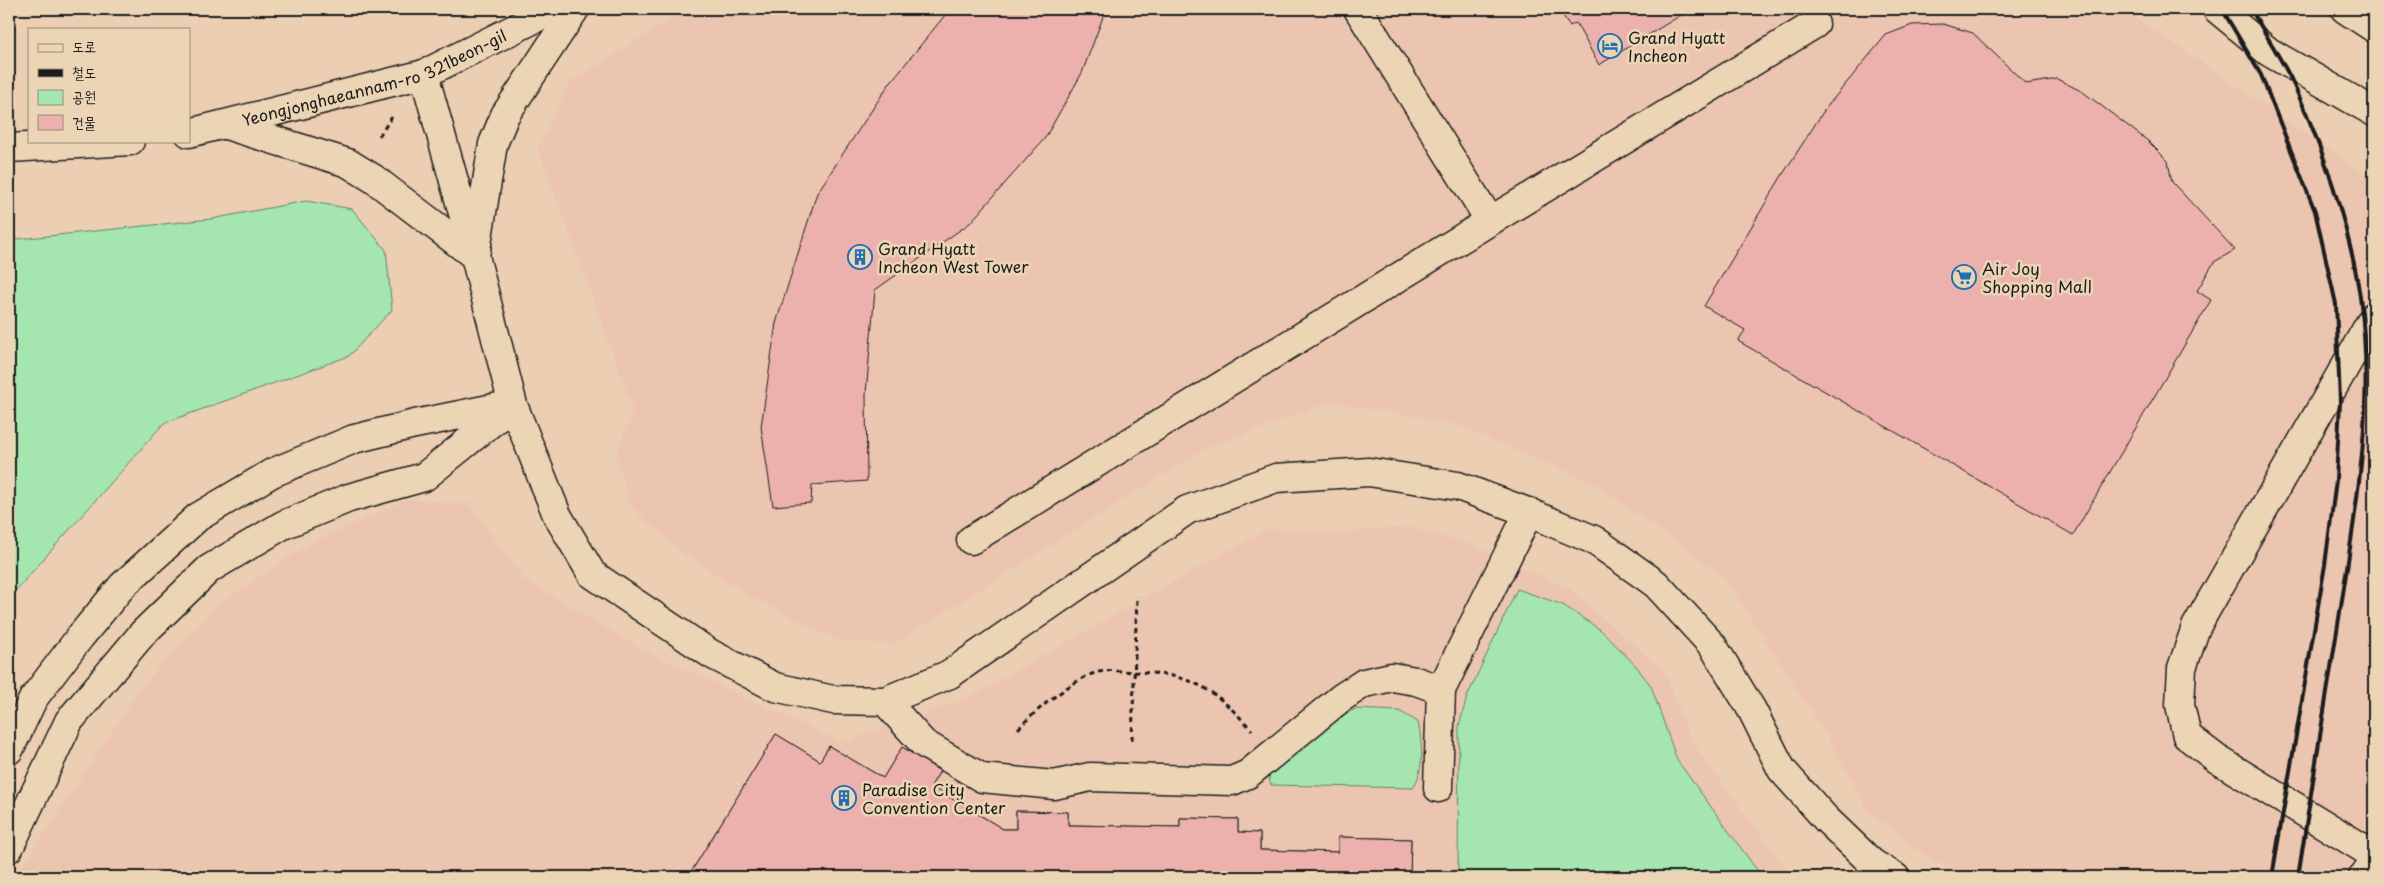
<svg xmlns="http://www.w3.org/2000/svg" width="2383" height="886" viewBox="0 0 2383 886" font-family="'Playpen Sans','Poor Story',sans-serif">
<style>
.built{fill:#ecc5b1}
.green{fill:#a5e6b0;stroke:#608166}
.building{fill:#edb1ad;stroke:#1c1c1c}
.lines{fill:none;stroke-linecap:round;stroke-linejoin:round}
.minor-casing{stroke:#1c1c1c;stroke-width:31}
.path{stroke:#1c1c1c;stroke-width:3;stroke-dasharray:5 4;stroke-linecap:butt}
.minor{stroke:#ecd5b5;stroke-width:28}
.rail{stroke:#1c1c1c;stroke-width:4}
.labels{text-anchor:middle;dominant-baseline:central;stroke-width:5;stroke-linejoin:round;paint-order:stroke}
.poi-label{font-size:16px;fill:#1c1c1c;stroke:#ecd5b5;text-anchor:start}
.street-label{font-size:16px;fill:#1c1c1c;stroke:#ecd5b5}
</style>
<rect width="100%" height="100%" fill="#ecceb3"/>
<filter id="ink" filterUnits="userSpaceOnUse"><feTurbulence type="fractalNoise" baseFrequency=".02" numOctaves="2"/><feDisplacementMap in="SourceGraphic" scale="10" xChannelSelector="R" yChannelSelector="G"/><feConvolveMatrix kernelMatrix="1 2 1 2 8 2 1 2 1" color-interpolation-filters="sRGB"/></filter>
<g filter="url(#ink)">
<g class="built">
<path d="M687,9H2123L2374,180V877H1963L1927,857L1869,812L1824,731L1724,577L1592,482L1450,423L1330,402L1203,450L894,644L839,641L752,598L680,551L630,506L616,455L633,410L538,148L570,82Z"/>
<path d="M407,499L468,503L524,579L642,649L843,742L970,697L1267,529L1326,533L1410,527L1470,544L1570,589L1664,671L1693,743L1792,877H15L141,687L217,605L307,545Z"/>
</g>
<g class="green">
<path d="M306,201L352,209L386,250L392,310L349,356L164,423L9,598V240L211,219Z"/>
<path d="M1517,589L1563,605L1602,631L1636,666L1651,686L1677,760L1762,877H1458L1459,726L1467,697Z"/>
<path d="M1356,709L1399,711L1418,722C1422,743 1425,769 1413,788L1271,785C1269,780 1268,775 1271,770C1285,750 1333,718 1356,709Z"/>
</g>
<g class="building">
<path d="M950,9H1106L1082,73L1045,138L970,223L875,290L866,394L867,481L812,485L811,503L773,506L761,427L776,323L817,193L889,84Z"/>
<path d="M1558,9H1691L1599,65L1576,23L1570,26Z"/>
<path d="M1943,24L1973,33L2026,84L2057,79L2083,92L2148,141L2168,161L2172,182L2235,250L2214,262L2197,291L2211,300L2073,535L1738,341L1745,330L1704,306L1781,177L1825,109L1886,35L1912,25Z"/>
<path d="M776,734L820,761L829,746L883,778L902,747L940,771L931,786L1003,829H1016V811L1068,812V825L1180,827V818L1238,819V832L1260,833V850L1338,852V837L1411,839L1410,877H688Z"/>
<path d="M776,734L820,761L829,746L883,778L902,747L940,771L931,786L1003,829H1016V811L1068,812V825L1180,827V818L1238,819V832L1260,833V850L1338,852V837L1411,839L1410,877H688Z"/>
</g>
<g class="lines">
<defs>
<g id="minor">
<path d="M1358,9L1490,221"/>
<path d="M2217,9L2269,52L2374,112"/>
<path d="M2345,9L2374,28"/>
<path d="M424,74L475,256L513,405L557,515L592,574L711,654L775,687L833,700L885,701L950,674L1187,510L1276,478L1369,472L1458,486L1525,511L1594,540L1656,584L1713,646L1752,710L1782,770L1826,819L1872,863L1895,877"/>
<path d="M226,125L348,163L374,179L475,256L493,144L505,115L575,9"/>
<path id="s1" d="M189,133L424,74L554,9"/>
<path d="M9,148L130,141"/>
<path d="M2374,316L2196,627L2182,668L2180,705L2187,736L2217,759L2374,855"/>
<path d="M971,540L1490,221L1815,24"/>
<path d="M885,701L923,743L982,778L1054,785L1090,777L1232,781L1248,774L1341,698L1364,683L1392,677L1416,681L1441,690L1529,512"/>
<path d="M9,750L33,699L80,637L123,585L198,517L272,473L354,439L415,424L509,405"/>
<path d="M1438,788L1441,690"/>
<path d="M9,848L69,721L143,633L209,569L283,525L349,498L424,477L513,405"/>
<path d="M2363,877L2374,861"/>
</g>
</defs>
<use href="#minor" class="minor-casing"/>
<g class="path">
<path d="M379,136L394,114"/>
<path d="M1018,729C1036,710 1071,681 1095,673C1107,669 1122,671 1134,672C1193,674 1213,688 1252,730"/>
<path d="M1132,740L1137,596"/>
</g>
<use href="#minor" class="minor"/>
<g class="rail">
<path d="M2222,9L2261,75L2315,211L2336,304L2340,402L2336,480L2325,565L2272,877"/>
<path d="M2251,9C2264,32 2279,55 2291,79C2321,141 2350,229 2360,297C2375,400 2357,505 2341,606C2326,696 2312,787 2298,877"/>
</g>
</g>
</g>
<defs>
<symbol id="hotel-ring" viewBox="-11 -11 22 22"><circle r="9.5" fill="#ecd5b5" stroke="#1f6fb2" stroke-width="1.5"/><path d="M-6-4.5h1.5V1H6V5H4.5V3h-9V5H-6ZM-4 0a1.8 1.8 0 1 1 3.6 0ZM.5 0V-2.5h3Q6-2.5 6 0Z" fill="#1f6fb2"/></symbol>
<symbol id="building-ring" viewBox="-11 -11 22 22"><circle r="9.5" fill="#ecd5b5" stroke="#1f6fb2" stroke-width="1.5"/><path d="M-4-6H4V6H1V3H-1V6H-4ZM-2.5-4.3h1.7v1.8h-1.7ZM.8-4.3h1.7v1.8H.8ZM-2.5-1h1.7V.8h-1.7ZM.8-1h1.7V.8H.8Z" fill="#1f6fb2"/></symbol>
<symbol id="supermarket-ring" viewBox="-11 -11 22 22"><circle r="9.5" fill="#ecd5b5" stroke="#1f6fb2" stroke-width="1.5"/><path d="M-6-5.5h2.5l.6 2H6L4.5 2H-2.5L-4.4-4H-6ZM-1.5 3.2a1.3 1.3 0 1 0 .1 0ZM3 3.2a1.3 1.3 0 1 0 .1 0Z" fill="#1f6fb2"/></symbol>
</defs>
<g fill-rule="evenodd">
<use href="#hotel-ring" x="1596" y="32" width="28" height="28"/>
<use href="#building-ring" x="846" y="243" width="28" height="28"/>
<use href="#supermarket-ring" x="1950" y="263" width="28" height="28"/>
<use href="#building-ring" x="830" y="784" width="28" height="28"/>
</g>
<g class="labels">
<g class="poi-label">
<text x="1628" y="37">Grand Hyatt<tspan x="1628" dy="18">Incheon</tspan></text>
<text x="878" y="248">Grand Hyatt<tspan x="878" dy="18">Incheon West Tower</tspan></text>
<text x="1982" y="268">Air Joy<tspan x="1982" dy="18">Shopping Mall</tspan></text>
<text x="862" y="789">Paradise City<tspan x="862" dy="18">Convention Center</tspan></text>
</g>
<g class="street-label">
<text stroke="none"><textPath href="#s1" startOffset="194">Yeongjonghaeannam-ro 321beon-gil</textPath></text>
</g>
</g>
<rect width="2383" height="886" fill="none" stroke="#ecd5b5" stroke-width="30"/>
<rect x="15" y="15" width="2353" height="856" fill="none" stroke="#1c1c1c" stroke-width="2" filter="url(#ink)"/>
<rect x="28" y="28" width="162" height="115" fill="#ecd5b5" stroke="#998b78"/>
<rect x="38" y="44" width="25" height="8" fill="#ecd5b5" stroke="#998b78"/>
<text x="72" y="52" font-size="15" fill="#1c1c1c">도로</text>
<rect x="38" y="69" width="25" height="8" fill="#1c1c1c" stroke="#998b78"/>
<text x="72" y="78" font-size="15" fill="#1c1c1c">철도</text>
<rect x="38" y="90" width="25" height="15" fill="#a5e6b0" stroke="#998b78"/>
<text x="72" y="102" font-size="15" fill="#1c1c1c">공원</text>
<rect x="38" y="115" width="25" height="15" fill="#edb1ad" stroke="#998b78"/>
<text x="72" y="128" font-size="15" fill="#1c1c1c">건물</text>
</svg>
